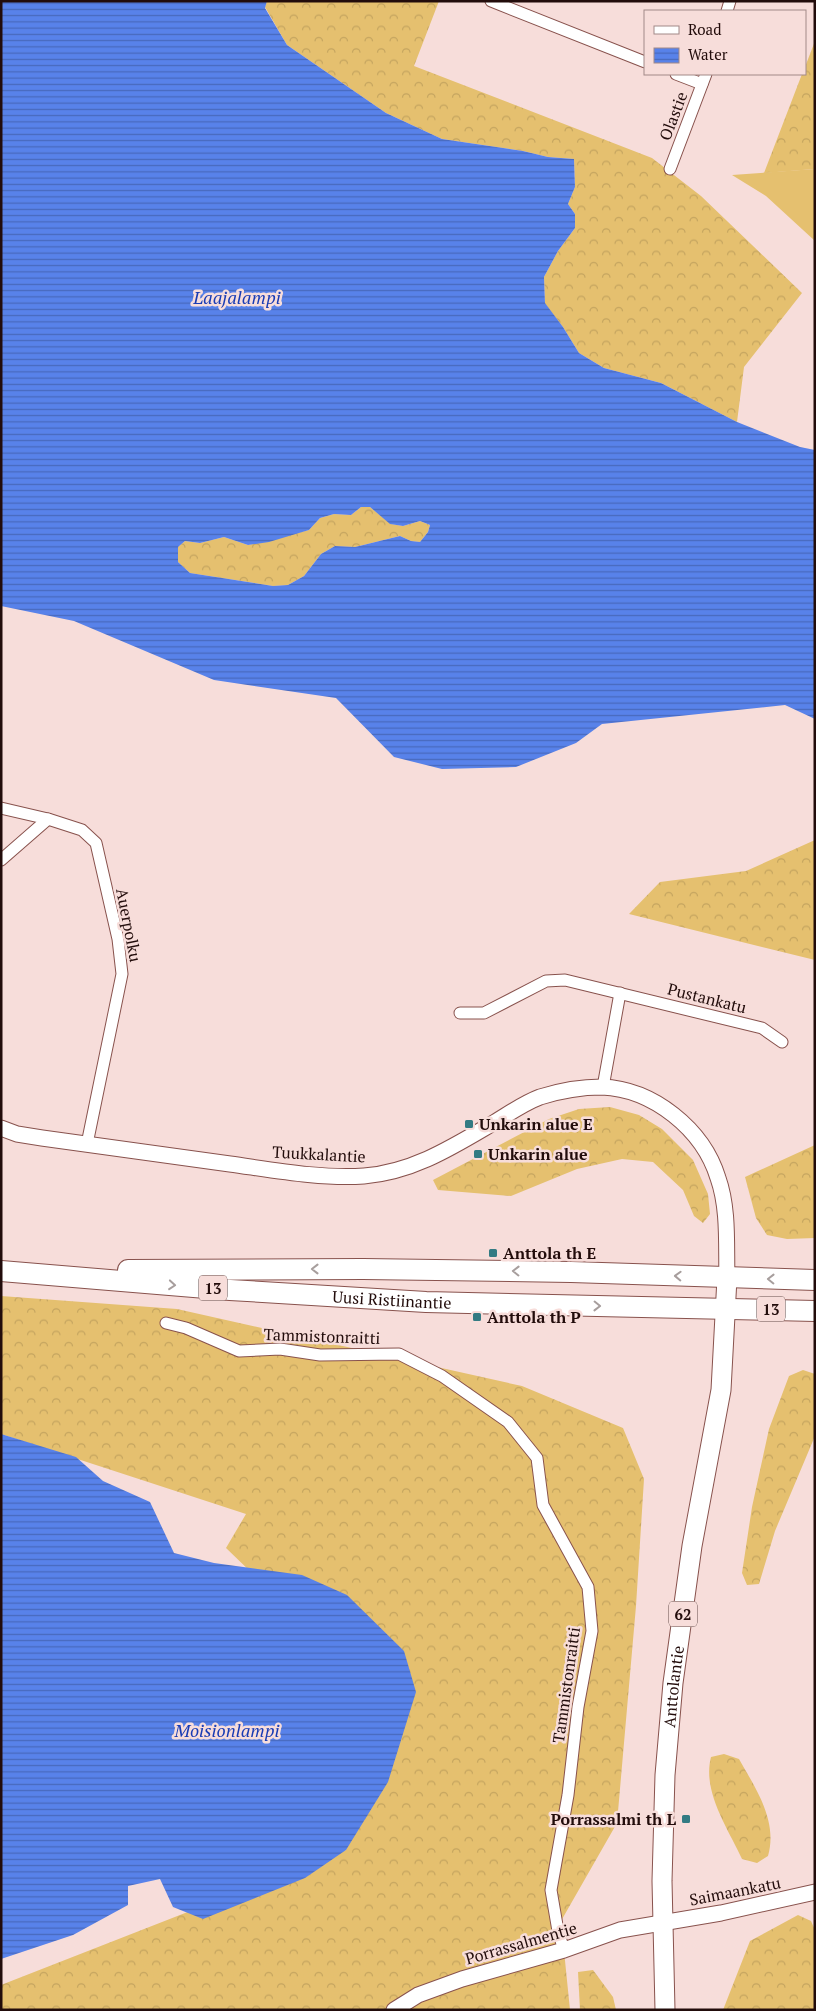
<svg xmlns="http://www.w3.org/2000/svg" width="816" height="2011" viewBox="0 0 816 2011" font-family="'PT Serif',serif">
<style>
.forest{fill:url(#forest-crowns)}
.green{fill:#e5c06f}
.water{fill:url(#water-rules);fill-rule:evenodd}
.lines{fill:none;stroke-linecap:round;stroke-linejoin:round}
.minor-casing{stroke:#88524d;stroke-width:13}
.tertiary-casing{stroke:#88524d;stroke-width:17}
.primary-casing{stroke:#88524d;stroke-width:21}
.trunk-casing{stroke:#88524d;stroke-width:22}
.minor{stroke:#fff;stroke-width:11}
.tertiary{stroke:#fff;stroke-width:15}
.primary{stroke:#fff;stroke-width:19}
.trunk{stroke:#fff;stroke-width:20}
.oneway{stroke:#a79e9d}
.poi-dot{fill:#337b83;stroke:#f7ddda;stroke-width:2}
.labels{text-anchor:middle;dominant-baseline:central;stroke-width:5;stroke-linejoin:round;paint-order:stroke}
.shield{fill:#f7ddda;stroke:#624b49;stroke-width:1}
.shield-label{font-size:15px;font-weight:bold;fill:#220c0b}
.street-label{font-size:16px;fill:#220c0b;stroke:#f7ddda}
.poi-label{font-size:16px;font-weight:bold;fill:#220c0b;stroke:#f7ddda;text-anchor:start}
.water-label{font-size:18px;font-style:italic;fill:#193cb4;stroke:#f7ddda}
</style>
<defs>
<pattern id="forest-crowns" width="20" height="18" patternUnits="userSpaceOnUse" patternTransform="scale(1.25)"><rect width="20" height="18" fill="#e5c06f"/><path d="M2 6a3 3 0 1 1 6 0M12 15a3 3 0 1 1 6 0" fill="none" stroke="#c4a45f"/></pattern>
<pattern id="water-rules" width="6" height="5" patternUnits="userSpaceOnUse" patternTransform="scale(1.25)"><rect width="6" height="5" fill="#5882ea"/><path d="M0 2.5h6" fill="none" stroke="#4869bc"/></pattern>
</defs>
<rect width="100%" height="100%" fill="#f7ddda"/>
<g class="forest">
<path d="M267,1H439L414,66L652,158L701,196L802,293L744,367L737,422L661,383L604,368L579,353L563,327L545,304L544,277L558,251L575,228V214L568,204L575,187L574,159L548,157L523,151L442,139L386,113L287,45L265,7Z"/>
<path d="M815,41V169L764,173L802,74H805V67Z"/>
<path d="M361,507H370L391,524L403,526L420,521L430,525L428,532L420,542L411,541L400,536L355,547L335,546L321,554L304,576L288,585L273,586L190,573L178,562V547L185,541L200,543L224,537L248,545L309,530L320,518L334,514L351,515Z"/>
<path d="M815,840V960L629,914L660,882L746,871Z"/>
<path d="M610,1107L639,1115L662,1129L693,1160L708,1194L710,1214L703,1223L694,1216L683,1190L653,1162L622,1159L577,1169L511,1196L438,1190L433,1180L549,1119L579,1109Z"/>
<path d="M815,1145V1238L787,1239L767,1235L756,1218L745,1177Z"/>
<path d="M1,1296L177,1309L522,1386L623,1428L644,1479L636,1606L617,1823L561,1921L570,2010H1V1985L346,1850L255,1576L226,1548L246,1514L1,1434Z"/>
<path d="M803,1370L815,1374V1436L775,1531L759,1584L747,1585L742,1573L752,1507L769,1429L789,1376Z"/>
<path d="M724,1754L739,1759C756,1789 778,1821 768,1856L757,1863L742,1859C728,1828 702,1792 711,1757Z"/>
<path d="M798,1915L811,1921L815,1930V2010H723L750,1941Z"/>
<path d="M593,1970L613,1997L616,2010H580L578,1972Z"/>
</g>
<path class="green" d="M815,169V241L766,196L732,175Z"/>
<g class="water">
<path d="M1,1H267L265,8L287,45L386,113L442,139L523,151L548,157L574,159L575,187L568,204L575,214V228L558,251L544,277L545,303L563,327L579,353L604,368L661,383L737,422L800,447L815,450V719L785,705L602,724L576,743L516,767L442,769L394,757L336,698L214,680L74,621L1,606ZM361,507H370L390,524L403,526L420,521L430,525L428,532L420,542L411,541L400,536L355,547L335,546L321,554L304,576L288,585L273,586L190,573L178,562V547L185,541L200,543L224,537L248,545L269,542L309,530L320,518L334,514L351,515Z"/>
<path d="M1,1434L76,1457L103,1481L150,1502L174,1553L214,1563L302,1575L347,1595L404,1651L416,1692L388,1782L346,1850L305,1878L203,1919L173,1907L160,1879L128,1886V1905L73,1935L1,1959Z"/>
</g>
<g class="lines">
<defs>
<g id="minor">
<path d="M491,1L645,62"/>
<path d="M727,11L730,1"/>
<path d="M676,74L702,84"/>
<path d="M670,169L706,74"/>
<path d="M1,808L48,819L82,830L96,843L118,939L122,974L87,1144"/>
<path d="M1,860L48,819"/>
<path d="M460,1013H484L546,981L565,980L762,1028L782,1042"/>
<path d="M603,1087L620,993"/>
<path d="M166,1323L186,1328L239,1351L280,1349L320,1355L399,1354L442,1376L508,1422L537,1458L543,1505L588,1587L592,1631L578,1707L568,1795L551,1890L558,1931L564,1950"/>
</g>
<g id="tertiary">
<path d="M1,1128L17,1134L42,1138C105,1147 167,1155 230,1164C273,1170 321,1179 364,1176C414,1172 454,1146 495,1122C510,1113 524,1103 540,1097C559,1091 582,1087 602,1087C653,1089 703,1129 718,1178C729,1209 726,1246 727,1278"/>
<path d="M394,2010L418,1995L462,1979L564,1950L620,1930L721,1913L815,1892"/>
</g>
<g id="primary">
<path id="s1" d="M665,2010L662,1881L665,1775L673,1683L692,1546L721,1390L727,1278"/>
</g>
<g id="trunk">
<path d="M128,1270L363,1269L571,1272L815,1280"/>
<path id="s2" d="M1,1271L230,1290L426,1302L815,1311"/>
</g>
</defs>
<use href="#minor" class="minor-casing"/>
<use href="#tertiary" class="tertiary-casing"/>
<use href="#primary" class="primary-casing"/>
<use href="#trunk" class="trunk-casing"/>
<use href="#minor" class="minor"/>
<use href="#tertiary" class="tertiary"/>
<use href="#primary" class="primary"/>
<use href="#trunk" class="trunk"/>
</g>
<defs><path id="oneway-chevron" d="M-2-3.5L2.5 0L-2 3.5" fill="none" stroke-width="1.6" stroke-linecap="round" stroke-linejoin="round" transform="scale(1.25)"/></defs>
<g class="oneway">
<use href="#oneway-chevron" transform="translate(315 1269) rotate(-180)"/>
<use href="#oneway-chevron" transform="translate(516 1271) rotate(-179)"/>
<use href="#oneway-chevron" transform="translate(678 1276) rotate(-178)"/>
<use href="#oneway-chevron" transform="translate(771 1279) rotate(-179)"/>
<use href="#oneway-chevron" transform="translate(172 1285) rotate(5)"/>
<use href="#oneway-chevron" transform="translate(597 1306) rotate(1)"/>
</g>
<g class="poi-dot">
<rect x="464" y="1119" width="10" height="10" rx="2.5"/>
<rect x="473" y="1149" width="10" height="10" rx="2.5"/>
<rect x="488" y="1248" width="10" height="10" rx="2.5"/>
<rect x="472" y="1312" width="10" height="10" rx="2.5"/>
<rect x="681" y="1814" width="10" height="10" rx="2.5"/>
</g>
<g class="labels">
<g class="shield">
<rect x="199" y="1275.5" width="28" height="25" rx="4"/>
<rect x="757" y="1296.5" width="28" height="25" rx="4"/>
<rect x="669" y="1601.5" width="28" height="25" rx="4"/>
</g>
<g class="shield-label">
<text x="213" y="1288">13</text>
<text x="771" y="1309">13</text>
<text x="683" y="1614">62</text>
</g>
<g class="street-label">
<text transform="translate(673 116) rotate(-69)">Olastie</text>
<text transform="translate(129 925) rotate(79)">Auerpolku</text>
<text transform="translate(707 998) rotate(14)">Pustankatu</text>
<text transform="translate(319 1154) rotate(3)">Tuukkalantie</text>
<text stroke="none"><textPath href="#s2" startOffset="392">Uusi Ristiinantie</textPath></text>
<text transform="translate(322 1336) rotate(2)">Tammistonraitti</text>
<text transform="translate(566 1685) rotate(-82)">Tammistonraitti</text>
<text stroke="none"><textPath href="#s1" startOffset="324">Anttolantie</textPath></text>
<text transform="translate(735 1891) rotate(-11)">Saimaankatu</text>
<text transform="translate(521 1943) rotate(-16)">Porrassalmentie</text>
</g>
<g class="poi-label">
<text x="479" y="1124">Unkarin alue E</text>
<text x="488" y="1154">Unkarin alue</text>
<text x="503" y="1253">Anttola th E</text>
<text x="487" y="1317">Anttola th P</text>
<text x="676" y="1819" text-anchor="end">Porrassalmi th L</text>
</g>
<g class="water-label">
<text x="237" y="297">Laajalampi</text>
<text x="227" y="1730">Moisionlampi</text>
</g>
</g>
<rect width="816" height="2011" fill="none" stroke="#220c0b" stroke-width="5"/>
<rect x="644" y="10" width="162" height="65" fill="#f7ddda" stroke="#a28987"/>
<rect x="654" y="26" width="25" height="8" fill="#ffffff" stroke="#a28987"/>
<text x="688" y="35" font-size="15" fill="#220c0b">Road</text>
<rect x="654" y="48" width="25" height="15" fill="url(#water-rules)" stroke="#a28987"/>
<text x="688" y="60" font-size="15" fill="#220c0b">Water</text>
</svg>
